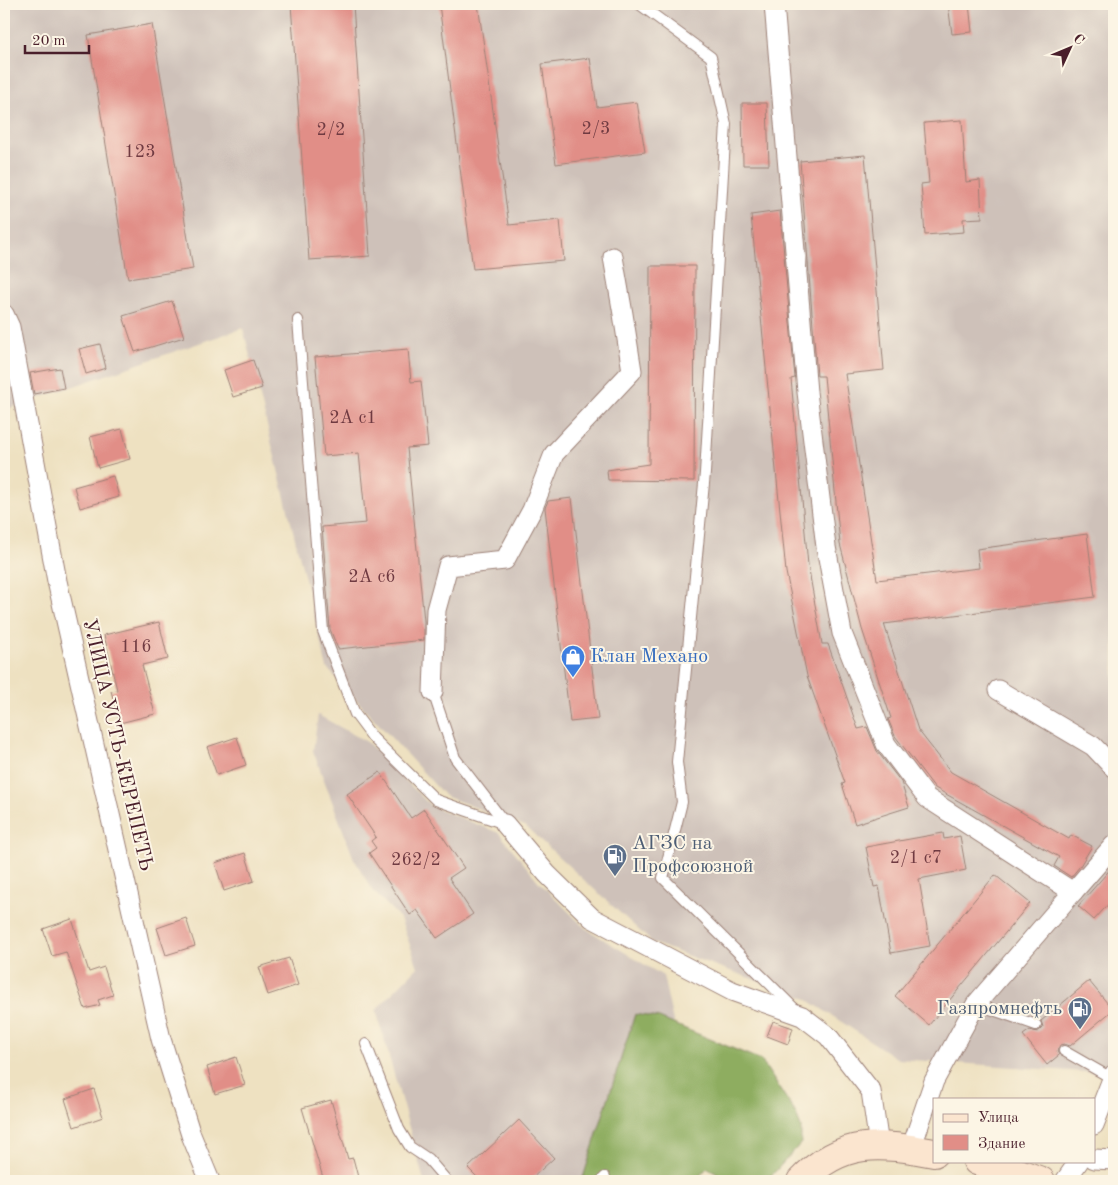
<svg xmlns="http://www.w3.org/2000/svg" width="1118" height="1185" viewBox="0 0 1118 1185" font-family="'Old Standard TT',serif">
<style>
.industrial{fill:#cec1b9}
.forest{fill:#8ead60;stroke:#6c6646}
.building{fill:#e18e87}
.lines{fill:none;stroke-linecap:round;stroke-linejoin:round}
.lane-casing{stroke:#9c8076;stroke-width:12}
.street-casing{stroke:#9c8076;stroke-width:21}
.secondary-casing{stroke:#9c8076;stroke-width:30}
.lane{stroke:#fff;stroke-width:10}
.street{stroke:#fff;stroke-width:19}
.secondary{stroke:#fbe5cf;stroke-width:28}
.labels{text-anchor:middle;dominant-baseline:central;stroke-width:4;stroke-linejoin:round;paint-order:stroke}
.number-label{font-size:18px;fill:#703b42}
.shop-label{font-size:20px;fill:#366cbe;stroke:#fcf5e5;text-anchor:start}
.street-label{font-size:20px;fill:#4a1f2b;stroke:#fcf5e5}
.service-label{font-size:20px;fill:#4e5e75;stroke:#fcf5e5;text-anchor:start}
</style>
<rect width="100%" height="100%" fill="#fcf5e5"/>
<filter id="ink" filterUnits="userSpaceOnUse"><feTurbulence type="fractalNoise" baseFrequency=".02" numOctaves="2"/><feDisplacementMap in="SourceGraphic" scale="10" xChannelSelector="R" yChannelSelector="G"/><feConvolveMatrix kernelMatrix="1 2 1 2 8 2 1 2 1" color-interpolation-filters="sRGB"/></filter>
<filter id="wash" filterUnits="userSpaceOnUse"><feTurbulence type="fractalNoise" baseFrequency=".0096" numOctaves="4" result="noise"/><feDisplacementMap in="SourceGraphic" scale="20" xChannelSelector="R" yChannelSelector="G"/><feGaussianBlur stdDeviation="1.12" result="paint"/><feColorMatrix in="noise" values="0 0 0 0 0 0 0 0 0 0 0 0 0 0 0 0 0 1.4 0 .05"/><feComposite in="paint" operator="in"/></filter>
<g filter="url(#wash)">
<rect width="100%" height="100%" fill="#eee1c1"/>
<g class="industrial">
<path d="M4,4H1114V1074L898,1059L805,998L653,943L525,826L445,796L327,668L243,328L4,410Z"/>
<path d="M318,715L367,742L431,806L499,833L538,881L585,928L663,976L687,1084L614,1181H424L376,1010L418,967L400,918L373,891L354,859L313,751Z"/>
</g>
<path class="forest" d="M635,1014L659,1018L761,1060L795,1112L801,1127V1143L772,1175L753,1181H720L716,1172L707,1168L695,1181H582Z"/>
<g id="blocks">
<g class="building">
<path d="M291,4H353L370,256L309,260Z"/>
<path d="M439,4H478L509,225L560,220L564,261L473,269Z"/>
<path d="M948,4H969L972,32L952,34Z"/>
<path d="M152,24L193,269L128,279L88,35Z"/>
<path d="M590,58L597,107L637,102L645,152L556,164L542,64Z"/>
<path d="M742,103H767L769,165H743Z"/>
<path d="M962,120L966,182L980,180L982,218L963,219L964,232L925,235L921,184L929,183L924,123Z"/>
<path d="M865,155L884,370L845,374L877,580L979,568L977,549L1087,534L1095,597L884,624L918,730L951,772L1069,839L1071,835L1092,846L1080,866L1071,877L1054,866L1059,857L935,788L895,736L888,719L891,718L862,629L840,544L824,376H817L800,161Z"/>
<path d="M780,211L795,378L791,379L808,565L822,644H828L858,729L867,727L877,751L901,782L909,807L855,824L842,784L845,783L807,676L786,572L751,215Z"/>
<path d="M650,266H695L694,481L608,480L607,470L649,464Z"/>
<path d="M172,301L184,337L135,352L123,316Z"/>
<path d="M100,344L106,368L86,374L79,349Z"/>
<path d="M408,349L411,382L421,381L428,446L407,448L424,621V640L338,649L330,629L322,527L366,523L359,453L324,456L315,357Z"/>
<path d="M253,360L262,388L233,397L224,370Z"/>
<path d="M60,368L64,388L34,394L30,373Z"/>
<path d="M122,429L130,459L98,468L90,437Z"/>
<path d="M113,476L119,497L80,508L74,487Z"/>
<path d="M572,498L598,719L570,722L545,508L548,501Z"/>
<path d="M159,622L168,659L142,665L155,714L120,723L111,691L117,690L104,635Z"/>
<path d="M237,737L246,765L217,775L207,747Z"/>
<path d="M380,772L411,818L424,809L464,868L449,878L473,914L437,938L417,910L410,915L369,853L376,848L371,841L376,837L347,794Z"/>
<path d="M943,833L944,839L960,836L966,870L919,879L930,946L891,953L879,886L874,887L866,847Z"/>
<path d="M245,853L254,881L224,891L215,863Z"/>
<path d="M1114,865V898L1094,920L1078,906Z"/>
<path d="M995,875L1030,903L929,1025L895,996Z"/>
<path d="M186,918L195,946L166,955L157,928Z"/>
<path d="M72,919L89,972L104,967L113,995L98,1000L100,1005L85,1009L66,952L52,956L43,929Z"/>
<path d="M289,958L298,985L268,995L259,967Z"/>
<path d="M1089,981L1113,1010L1070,1046L1064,1044L1060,1045L1057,1051L1059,1055L1047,1065L1023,1035L1030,1030L1037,1032L1040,1030L1043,1027L1041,1021Z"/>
<path d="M773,1021L793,1028L788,1044L767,1036Z"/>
<path d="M236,1057L245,1085L215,1094L207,1067Z"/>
<path d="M94,1089L103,1117L74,1127L65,1099Z"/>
<path d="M331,1100L348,1159L353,1158L359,1181H324L302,1108Z"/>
<path d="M519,1120L554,1158L529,1181H481L468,1168Z"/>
</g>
</g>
</g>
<g filter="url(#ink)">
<use href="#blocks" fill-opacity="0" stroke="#9c8076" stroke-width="1"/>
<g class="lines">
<defs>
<g id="lane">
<path d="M639,4L711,57L726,124L705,473L677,762L682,802L663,878L796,1010"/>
<path d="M298,320L323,631L355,714L373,738L436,800L505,824"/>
<path d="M433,692L455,758L505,823"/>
<path d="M976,1004L1036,1025"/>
<path d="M366,1044L399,1129L410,1147L428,1159L447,1181"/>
<path d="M1064,1051L1113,1079"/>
<path d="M601,1181L605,1177"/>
</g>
<g id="street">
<path d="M774,4L807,392L826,547L842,633L886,744L927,798L1073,892L976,1004L934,1081L911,1149"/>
<path d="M4,314L10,327L57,581L161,1039L191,1135L210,1181"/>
<path d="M998,690L1093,746L1114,768"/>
<path d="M433,692L436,610L448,566L505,560L532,510L554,454L632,371L623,314L613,257"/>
<path d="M505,824L547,874L592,918L732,991L802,1016L828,1036L871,1091L879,1145"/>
<path d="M1073,892L1114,845"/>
<path d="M1094,1125L1114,1074"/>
<path d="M1094,1159L1114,1160"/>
<path d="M1065,1181L1079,1161"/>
</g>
<g id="secondary">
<path d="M977,1161L1019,1173L1041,1181"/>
<path d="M801,1181C842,1138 881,1143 934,1153"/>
</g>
</defs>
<use href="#lane" class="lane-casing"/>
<use href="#street" class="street-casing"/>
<use href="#secondary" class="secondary-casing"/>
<use href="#lane" class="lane"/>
<use href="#street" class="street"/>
<use href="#secondary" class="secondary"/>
</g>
</g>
<defs>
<symbol id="shop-pin" viewBox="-11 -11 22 30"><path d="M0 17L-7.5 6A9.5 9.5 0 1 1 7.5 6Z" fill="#3f7fe0" stroke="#fcf5e5"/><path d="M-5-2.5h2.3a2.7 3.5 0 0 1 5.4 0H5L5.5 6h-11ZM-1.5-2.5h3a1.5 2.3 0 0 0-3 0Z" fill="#fff"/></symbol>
<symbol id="fuel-pin" viewBox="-11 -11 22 30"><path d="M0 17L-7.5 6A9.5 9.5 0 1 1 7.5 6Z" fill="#5c6f8a" stroke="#fcf5e5"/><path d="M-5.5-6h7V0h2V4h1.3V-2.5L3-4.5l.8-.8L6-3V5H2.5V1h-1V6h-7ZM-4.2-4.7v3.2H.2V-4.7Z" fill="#fff"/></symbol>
</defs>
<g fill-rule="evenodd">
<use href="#shop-pin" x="559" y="643" width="28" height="38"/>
<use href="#fuel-pin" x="601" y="842" width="28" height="38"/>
<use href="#fuel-pin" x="1066" y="995" width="28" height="38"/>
</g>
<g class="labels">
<g class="number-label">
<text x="596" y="129">2/3</text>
<text x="331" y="130">2/2</text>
<text x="140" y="152">123</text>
<text x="353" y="418">2А с1</text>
<text x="372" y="577">2А с6</text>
<text x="136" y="647">116</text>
<text x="916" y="858">2/1 с7</text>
<text x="416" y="860">262/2</text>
</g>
<g class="shop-label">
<text x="590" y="657">Клан Механо</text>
</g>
<g class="street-label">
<text transform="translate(117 745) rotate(77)">УЛИЦА УСТЬ-КЕРЕПЕТЬ</text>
</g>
<g class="service-label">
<text x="632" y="844">АГЗС на<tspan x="632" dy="23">Профсоюзной</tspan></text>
<text x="1062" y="1009" text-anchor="end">Газпромнефть</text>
</g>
</g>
<rect width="1118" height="1185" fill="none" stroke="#fcf5e5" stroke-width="20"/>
<rect x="933" y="1098" width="162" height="65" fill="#fcf5e5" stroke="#b59f9b"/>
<rect x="943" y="1114" width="25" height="8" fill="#fbe5cf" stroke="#b59f9b"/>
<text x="978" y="1122" font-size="15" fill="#4a1f2b">Улица</text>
<rect x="943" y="1135" width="25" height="15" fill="#e18e87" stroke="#b59f9b"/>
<text x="978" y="1148" font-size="15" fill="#4a1f2b">Здание</text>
<g transform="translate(1070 48) rotate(46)" stroke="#fcf5e5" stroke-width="4" paint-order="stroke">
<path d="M0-4L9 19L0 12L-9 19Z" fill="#4a1f2b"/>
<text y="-8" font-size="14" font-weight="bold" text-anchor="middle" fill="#4a1f2b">С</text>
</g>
<path d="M25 45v8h64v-8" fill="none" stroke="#4a1f2b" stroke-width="2.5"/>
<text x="32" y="45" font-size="15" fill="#4a1f2b" stroke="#fcf5e5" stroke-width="4" paint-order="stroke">20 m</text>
</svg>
